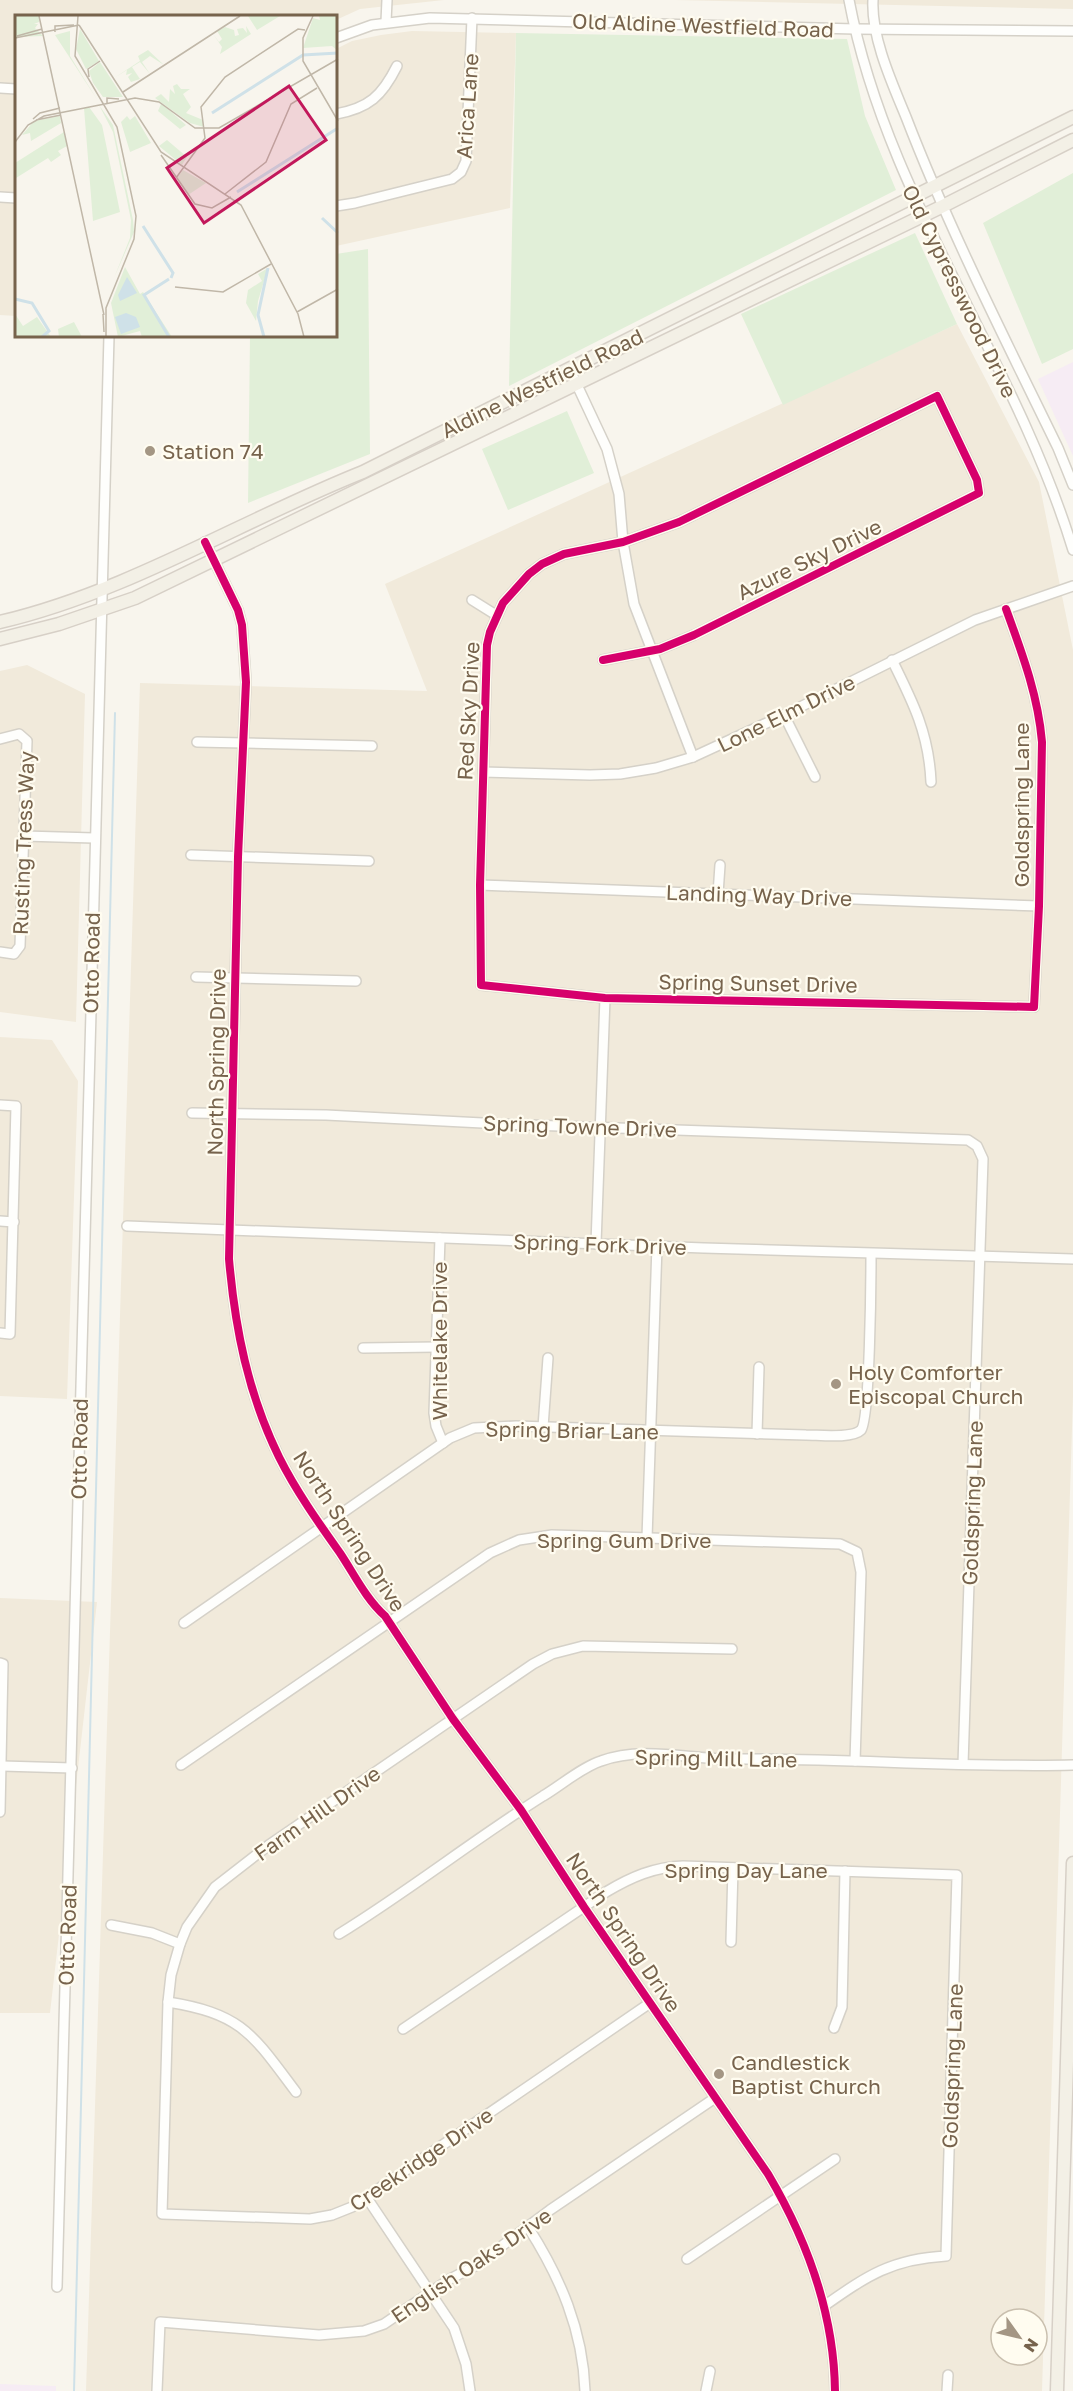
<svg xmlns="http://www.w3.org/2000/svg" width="1073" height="2391" viewBox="0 0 1073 2391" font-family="'Golos Text',sans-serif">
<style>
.residential{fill:#f1eadb;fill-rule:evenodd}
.education{fill:#f6ecf4}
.green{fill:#e1efd8}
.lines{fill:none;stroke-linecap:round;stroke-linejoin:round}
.stream{stroke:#cfe1e8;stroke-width:2}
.minor-casing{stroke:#d5d1c8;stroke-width:12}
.major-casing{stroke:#d7d0c7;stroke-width:15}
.minor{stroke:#fefefc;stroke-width:9}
.major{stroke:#f3f0e6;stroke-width:12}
.cycleway-casing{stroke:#fffcf0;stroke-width:11}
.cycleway{stroke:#d6006c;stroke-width:8}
.poi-dot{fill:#a49684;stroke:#fffcf0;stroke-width:2}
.labels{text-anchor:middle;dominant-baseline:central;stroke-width:4.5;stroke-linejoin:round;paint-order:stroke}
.street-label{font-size:21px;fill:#77634c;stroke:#fffcf0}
.poi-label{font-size:21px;fill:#77634c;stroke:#fffcf0;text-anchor:start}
.inset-river{fill:none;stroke:#cfe1e8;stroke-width:3}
.inset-road{fill:none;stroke:#c0b7a8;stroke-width:1.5}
.view{fill:#c2185b;fill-opacity:0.15;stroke:#c2185b;stroke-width:3}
.inset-edge{fill:none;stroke:#77634c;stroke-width:3}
</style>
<rect width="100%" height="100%" fill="#f8f5ed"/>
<g class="residential">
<path d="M0,0H444L360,9L336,20V16H16V316L0,315Z"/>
<path d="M675,0H1073V9Z"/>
<path d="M412,31L516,33L510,208L336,246V49L352,41L381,35Z"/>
<path d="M957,324L1039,482L1073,650V1396L1042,2391H86L140,683L427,691L385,584ZM1001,2319H1037V2355H1001Z"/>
<path d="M27,665L85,694L76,1022L0,1012V671Z"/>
<path d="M0,1037L52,1040L78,1081L67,1399L0,1396Z"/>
<path d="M0,1598L97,1602L50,2013H0Z"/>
</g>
<g class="education">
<path d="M1073,362V456L1038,379Z"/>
<path d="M0,2384L56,2386V2391H0Z"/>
</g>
<g class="green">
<path d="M516,33L847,39L865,116L896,190L509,386Z"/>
<path d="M1073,173V349L1042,364L983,223Z"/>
<path d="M915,233L957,324L783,405L741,314Z"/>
<path d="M368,249L370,454L248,503L250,336H336V254Z"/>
<path d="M567,411L594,473L508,510L482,449Z"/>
</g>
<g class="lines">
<path class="stream" d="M74,2391L115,713"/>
<defs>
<g id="minor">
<path d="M849,0C886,197 1015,359 1073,550"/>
<path d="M873,0C871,37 892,83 906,117C950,231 1005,339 1058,448L1073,485"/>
<path d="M386,22L387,0"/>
<path d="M336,38L372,25L430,18L855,29L1073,31"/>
<path d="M0,88L16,89"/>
<path d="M336,114C369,108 382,96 397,66"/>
<path d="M0,197L16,198"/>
<path d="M336,206L355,203L452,179L461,172L466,161L472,18"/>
<path d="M570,370L607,449L619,494L623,542L634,604L693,757"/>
<path d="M205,542L238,610L242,625L246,682L238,857L229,1259C235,1328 248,1394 279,1457C296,1491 318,1522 340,1553C354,1574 366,1599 385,1616L453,1719L521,1810L584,1907L768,2174C807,2240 834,2313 835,2391"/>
<path d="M472,600L496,615"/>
<path d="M603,660L660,649L694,635L979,493L977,480L937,396L679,522L623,542L564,554L542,564L529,574L503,603L490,632L487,645L480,885L481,985L605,998L1034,1007L1039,906L1042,742C1038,695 1022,653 1006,609"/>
<path d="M892,660C913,702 929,734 931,782"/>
<path d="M784,715L815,777"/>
<path d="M0,739L19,734L27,741L20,946L14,954L0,952"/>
<path d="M197,742L372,746"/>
<path d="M483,772L590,775L620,774L656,768L693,757L784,715L975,620L1073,586"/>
<path d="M24,836L94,838"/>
<path d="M191,855L369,861"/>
<path d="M480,885L1039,906"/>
<path d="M718,894L720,865"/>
<path d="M196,977L356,981"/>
<path d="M0,1105L16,1106L10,1334L0,1333"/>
<path d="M192,1113L326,1115L502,1124L968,1140L977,1146L983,1159L963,1764"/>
<path d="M0,1221L14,1222"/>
<path d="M127,1226L704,1248L1073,1259"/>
<path d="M440,1238L434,1413L436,1426L443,1443"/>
<path d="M596,1244L605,998"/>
<path d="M363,1348L437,1347"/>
<path d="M543,1427L548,1358"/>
<path d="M757,1434L759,1367"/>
<path d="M647,1538L657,1246"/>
<path d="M184,1623L450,1438L474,1428L516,1426L806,1435C819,1435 852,1439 861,1430C870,1420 871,1277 871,1254"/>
<path d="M0,1663L3,1664L0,1812"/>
<path d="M181,1765L490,1553L519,1540L552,1535L840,1544L857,1552L861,1572L855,1761"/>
<path d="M2,1766L72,1768"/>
<path d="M111,1925L152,1933L180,1944"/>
<path d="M339,1934C409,1891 473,1840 543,1796C560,1786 582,1767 601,1761C642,1746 689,1759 732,1759C846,1758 959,1768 1073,1765"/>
<path d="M731,1942L733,1868"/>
<path d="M168,2002C243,2014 253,2035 296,2092"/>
<path d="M650,2003L352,2207L332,2215L310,2219L162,2214L168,2002L171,1975L180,1944L187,1927L215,1887L269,1845L533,1664L552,1654L583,1646L732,1649"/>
<path d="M834,2028L842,2007L845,1871"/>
<path d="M403,2029L606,1892C631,1877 654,1867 683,1866L957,1875L946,2256C891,2259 867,2276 824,2306"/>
<path d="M367,2198L454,2328L466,2364L470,2391"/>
<path d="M528,2227C560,2277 583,2330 585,2391"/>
<path d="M687,2259L835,2159"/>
<path d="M57,2287L109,336"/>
<path d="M157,2391L160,2322L319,2335L364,2331L384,2324L450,2279L475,2266L550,2210L715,2098"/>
<path d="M706,2391L710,2371"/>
<path d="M947,2391L948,2375"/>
</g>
<g id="major">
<path d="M0,622C128,592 242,520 363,472L1073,117"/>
<path d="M0,639L59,624L135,598L941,207L1073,140"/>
<path d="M1057,2391L1073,1863"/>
</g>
</defs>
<use href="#minor" class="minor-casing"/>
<use href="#major" class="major-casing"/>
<use href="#minor" class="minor"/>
<use href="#major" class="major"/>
<defs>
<g id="cycleway">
<path d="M205,542L238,610L242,625L246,682L238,857L229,1259C235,1328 248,1394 279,1457C296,1491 318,1522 340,1553C354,1574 366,1599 385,1616L453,1719L521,1810L584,1907L768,2174C807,2240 834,2313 835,2391"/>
<path d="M603,660L660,649L694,635L979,493L977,480L937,396L679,522L623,542L564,554L542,564L529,574L503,603L490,632L487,645L480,885L481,985L605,998L1034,1007L1039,906L1042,742C1038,695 1022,653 1006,609"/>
</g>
</defs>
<use href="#cycleway" class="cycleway-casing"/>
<use href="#cycleway" class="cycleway"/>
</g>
<g class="poi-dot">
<circle cx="150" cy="451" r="6"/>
<circle cx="836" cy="1384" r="6"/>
<circle cx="719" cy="2074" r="6"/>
</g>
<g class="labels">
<g class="street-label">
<text transform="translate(703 25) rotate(2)">Old Aldine Westfield Road</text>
<text transform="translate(467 106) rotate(-86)">Arica Lane</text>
<text transform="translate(960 291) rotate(64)">Old Cypresswood Drive</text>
<text transform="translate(542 383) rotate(-26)">Aldine Westfield Road</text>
<text transform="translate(809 559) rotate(-26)">Azure Sky Drive</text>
<text transform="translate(468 711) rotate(-87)">Red Sky Drive</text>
<text transform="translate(786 713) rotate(-26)">Lone Elm Drive</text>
<text transform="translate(1021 805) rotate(-90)">Goldspring Lane</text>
<text transform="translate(23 843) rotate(-88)">Rusting Tress Way</text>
<text transform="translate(759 895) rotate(2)">Landing Way Drive</text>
<text transform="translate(91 963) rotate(-89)">Otto Road</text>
<text transform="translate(758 983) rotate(1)">Spring Sunset Drive</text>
<text transform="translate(216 1062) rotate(-89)">North Spring Drive</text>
<text transform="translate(580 1126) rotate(2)">Spring Towne Drive</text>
<text transform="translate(600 1244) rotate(2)">Spring Fork Drive</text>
<text transform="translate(439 1341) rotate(-90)">Whitelake Drive</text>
<text transform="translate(572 1430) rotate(1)">Spring Briar Lane</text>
<text transform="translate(79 1449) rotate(-89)">Otto Road</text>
<text transform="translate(972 1503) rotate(-88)">Goldspring Lane</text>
<text transform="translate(350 1531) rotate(57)">North Spring Drive</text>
<text x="624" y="1540">Spring Gum Drive</text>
<text transform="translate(716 1758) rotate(1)">Spring Mill Lane</text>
<text transform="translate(317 1813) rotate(-35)">Farm Hill Drive</text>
<text x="746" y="1870">Spring Day Lane</text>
<text transform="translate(624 1932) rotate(56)">North Spring Drive</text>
<text transform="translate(67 1935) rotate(-88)">Otto Road</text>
<text transform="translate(952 2066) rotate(-88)">Goldspring Lane</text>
<text transform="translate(421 2159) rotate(-34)">Creekridge Drive</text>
<text transform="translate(471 2265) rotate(-34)">English Oaks Drive</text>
</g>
<g class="poi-label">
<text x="162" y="451">Station 74</text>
<text x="848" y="1372">Holy Comforter<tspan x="848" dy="24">Episcopal Church</tspan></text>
<text x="731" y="2062">Candlestick<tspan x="731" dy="24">Baptist Church</tspan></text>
</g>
</g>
<g transform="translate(15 15)">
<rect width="322" height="322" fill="#f8f5ed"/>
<path d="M0,1H24V7L19,9H23L20,13L28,21L0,22ZM233,1H265L242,15ZM304,1H322V35L317,31L288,33L298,3L305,5ZM231,11L236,19L205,39L207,32L198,19L204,27L207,24L202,16L210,12L219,15L220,21L224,20L222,14L228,13L232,18ZM65,14L84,46L71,54L61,34ZM55,16V41L83,86L40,20ZM133,35L149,50L135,41L127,47L135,59L125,47L117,52L125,64L116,67L113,62L117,58L111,60L112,55L99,63L125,46L123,41ZM85,47L108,82H88L78,68L74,56ZM162,69L166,74H175L168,79L176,92L171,98L188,105L189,112L175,108L140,83L146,79L154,87L155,74L160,79L158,71ZM146,89L154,95L171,110L165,114L143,96ZM84,90L98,110L118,205L119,217L99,263L115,223L116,205L98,117ZM74,92L87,110L105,197L78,206L69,93ZM45,101L46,108L16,126L15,118L7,120L19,106ZM112,101L115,105L120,101L136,128L115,137L106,107ZM49,117L52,131L43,136L46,140L36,147L33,143L1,163L0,148ZM152,125L172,142L167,150L144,131ZM168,155L191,168L173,180L162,163ZM110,252L125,279L128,277L157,322H127L125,316L103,322L96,288ZM253,253L243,286L241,306L231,288L233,275L247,266L243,259ZM0,299L8,311L22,302L36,322H0ZM59,307L67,322H44L43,314Z" fill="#e1efd8"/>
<path d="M112,262L122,278L105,286L103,280ZM111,298L121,302L125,312L106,319L100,302Z" fill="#cfe1e8"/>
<path class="inset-river" d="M197,98L288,40L323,38M222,177L323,113M307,203L323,218M128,211L158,258L156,263M154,264L129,280L154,322M0,284L17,288L34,316L27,322M249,322L243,300L253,253"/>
<path class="inset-road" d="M24,1L89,300M63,1L60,41L102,112L121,201L119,224L91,293V322M298,1L288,23V46L323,106M64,10L146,137L226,190L283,299L289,322M40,17V11L59,10M2,21L27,14M0,23L64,10M74,62L73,54L85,46M108,77L225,1M92,89V83L104,84M18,104L25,98L45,93M21,105L46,100M0,127L13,110L29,101L120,83L144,87L180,113H204L323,44M146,140L180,189L197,193L216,182M161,163L190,123L186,92L210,62L283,14L290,15M210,179L251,147L276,89L302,73M160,272L208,277L256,249M282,297L323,274M88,299L89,317"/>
<path class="view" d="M274,71L311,125L189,208L152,153Z"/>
<rect width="322" height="322" class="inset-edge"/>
</g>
<g transform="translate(1019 2337) rotate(124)"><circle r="28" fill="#fffcf0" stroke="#c9bfae" stroke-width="1.5"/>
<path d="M0-4.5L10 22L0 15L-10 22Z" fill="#a49684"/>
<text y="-9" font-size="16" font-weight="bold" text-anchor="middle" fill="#77634c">N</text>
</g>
</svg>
